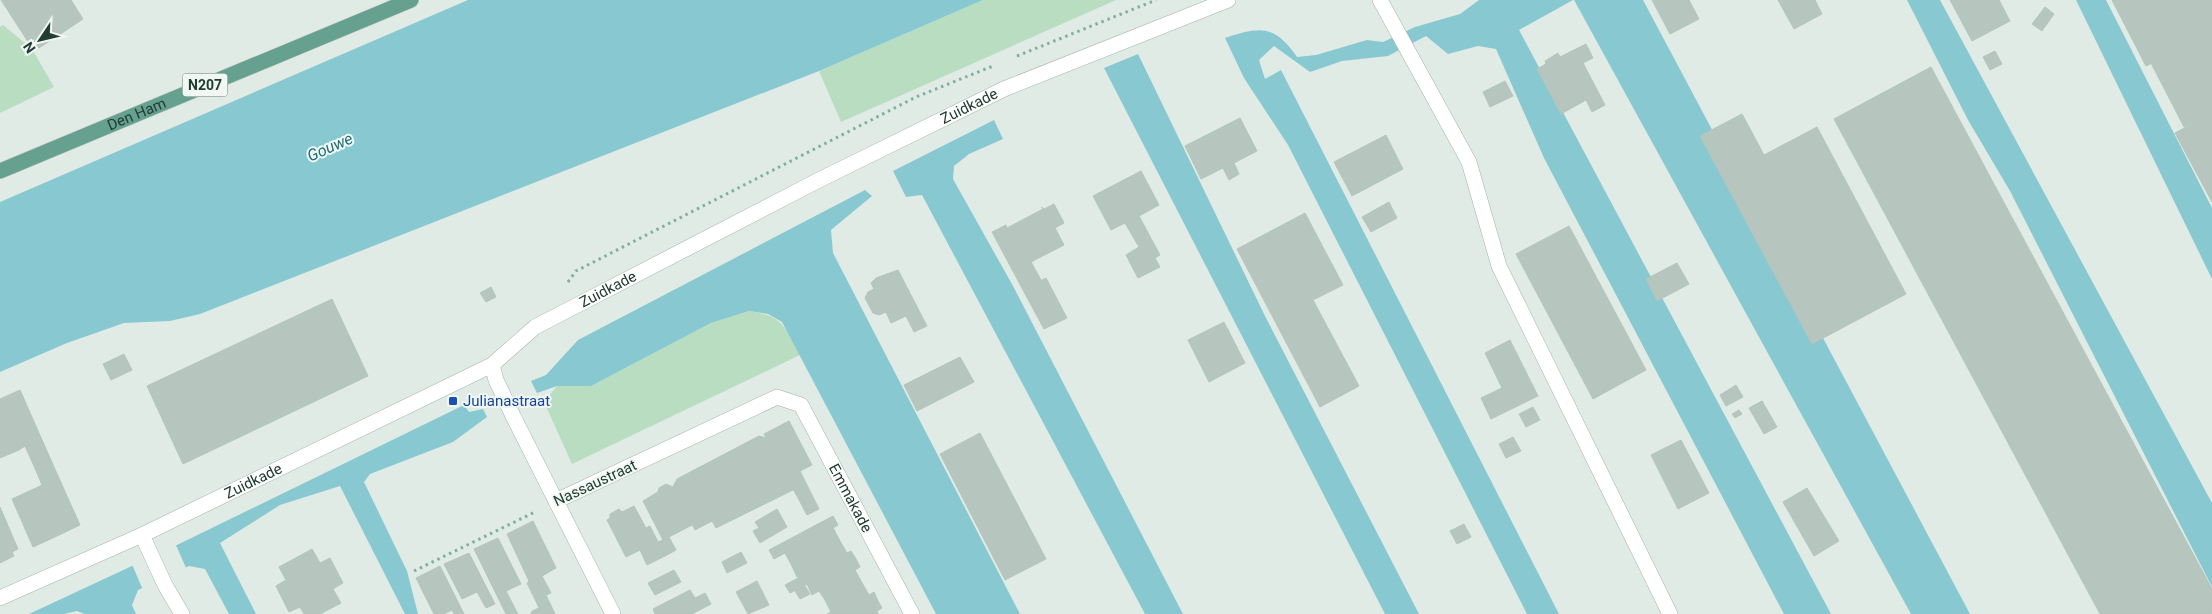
<svg xmlns="http://www.w3.org/2000/svg" width="2212" height="614" viewBox="0 0 2212 614" font-family="Roboto,sans-serif">
<style>
.green{fill:#b9ddc1}
.water{fill:#88c9d1}
.pier{fill:#e1ebe6}
.building{fill:#b6c6bf;stroke:#b3c5bd}
.lines{fill:none;stroke-linecap:round;stroke-linejoin:round}
.service-casing{stroke:#a4b3ad;stroke-width:16}
.minor-casing{stroke:#a4b3ad;stroke-width:16}
.tertiary-casing{stroke:#a4b3ad;stroke-width:16}
.primary-casing{stroke:#c1c8c6;stroke-width:16}
.path{stroke:#81af9e;stroke-width:3;stroke-dasharray:2.5 4;stroke-linecap:butt}
.service{stroke:#fff;stroke-width:15}
.minor{stroke:#fff;stroke-width:15}
.tertiary{stroke:#fff;stroke-width:15}
.primary{stroke:#65a18e;stroke-width:15}
.transit-dot{fill:#1a4fb4;stroke:#f1f8f4;stroke-width:2}
.labels{text-anchor:middle;dominant-baseline:central;stroke-width:4;stroke-linejoin:round;paint-order:stroke}
.shield{fill:#f1f8f4;stroke:#5f746d;stroke-width:1}
.shield-label{font-size:14px;font-weight:bold;fill:#213c33}
.street-label{font-size:15px;fill:#213c33;stroke:#f1f8f4}
.transit-label{font-size:15px;fill:#164399;stroke:#f1f8f4;text-anchor:start}
.water-label{font-size:16px;font-style:italic;fill:#1b6d78;stroke:#f1f8f4}
</style>
<rect width="100%" height="100%" fill="#e1ebe6"/>
<g class="green">
<path d="M983,0H1116L841,122L819,71Z"/>
<path d="M3,25L32,49L54,87L0,113V27Z"/>
<path d="M749,311C784,316 784,327 800,355L572,464L544,402L557,386H591L711,323Z"/>
</g>
<g class="water">
<path d="M468,0H983L819,71L200,314L170,321L124,323L67,343L0,372V202Z"/>
<path d="M1479,0H1573L1519,30L1831,614H1784L1544,158L1496,49L1478,46L1448,54L1426,36L1388,56L1342,61L1310,72L1274,46L1259,60L1265,79L1281,70L1559,614H1527L1288,145L1244,78L1225,38C1261,26 1275,25 1297,57L1316,55L1367,40L1383,42L1415,27L1460,14Z"/>
<path d="M1574,0H1643L1970,614H1911Z"/>
<path d="M1907,0H1940L2212,503V587L2010,191L1968,120Z"/>
<path d="M2076,0H2106L2212,208V279Z"/>
<path d="M1138,54L1265,316L1419,614H1385L1104,68Z"/>
<path d="M994,120L1003,139L969,154L954,166L953,179L1013,286L1183,614H1145L922,195L906,197L893,171Z"/>
<path d="M865,190L872,196L831,230L833,253L1020,614H936L782,322L768,314L749,311L711,323L591,386H557L537,393L531,381L546,375L578,340Z"/>
<path d="M464,405L469,412L483,409L487,417L453,442L370,474L364,482L407,571L418,614H405L340,486L280,505L220,543L256,614H229L205,569L189,566L138,590L132,605L136,614H85L77,611L64,614H29L179,544Z"/>
</g>
<path class="pier" d="M175,543L187,570L143,590L131,562Z"/>
<g class="building">
<path d="M1,0H36L59,35L34,51Z"/>
<path d="M36,0H71L83,19L59,35Z"/>
<path d="M1652,0H1689L1699,19L1670,34Z"/>
<path d="M1778,0H1815L1822,14L1794,29Z"/>
<path d="M1950,0H1999L2010,21L1972,41Z"/>
<path d="M2112,0H2212V32L2146,66Z"/>
<path d="M2045,7L2054,14L2042,31L2032,24Z"/>
<path d="M2212,32V113L2184,127L2151,63Z"/>
<path d="M1586,44L1593,58L1583,63L1605,105L1592,112L1586,100L1561,114L1537,69L1546,64L1545,61L1558,53L1560,57Z"/>
<path d="M1995,51L2002,64L1990,70L1983,57Z"/>
<path d="M1931,67L2212,589V614H2100L1834,119Z"/>
<path d="M1505,81L1513,96L1490,107L1483,92Z"/>
<path d="M2212,113V202L2175,133Z"/>
<path d="M1742,114L1764,155L1817,127L1906,294L1812,344L1700,136Z"/>
<path d="M1240,118L1257,151L1234,163L1239,174L1229,180L1223,168L1201,179L1185,146Z"/>
<path d="M1386,135L1403,169L1352,196L1334,162Z"/>
<path d="M1141,171L1159,205L1139,216L1160,255L1155,258L1160,267L1138,278L1126,255L1139,247L1125,223L1111,230L1093,196Z"/>
<path d="M1389,202L1397,218L1371,232L1362,217Z"/>
<path d="M1054,204L1064,223L1055,228L1064,245L1031,262L1041,280L1023,290L992,232L1006,225L1007,228L1043,209L1041,207L1044,209Z"/>
<path d="M1305,213L1343,285L1313,300L1359,386L1320,407L1237,249Z"/>
<path d="M1569,226L1646,370L1593,399L1516,254Z"/>
<path d="M1677,263L1689,284L1657,301L1646,279Z"/>
<path d="M898,270L927,326L914,332L906,316L891,323L886,312L879,315L873,313L865,298L868,292L874,289L871,283L876,278Z"/>
<path d="M1046,278L1067,318L1044,329L1023,290Z"/>
<path d="M491,287L496,297L486,302L480,293Z"/>
<path d="M332,299L368,376L183,464L147,386Z"/>
<path d="M1224,322L1245,363L1209,382L1188,340Z"/>
<path d="M1510,340L1538,396L1491,419L1481,398L1502,388L1485,353Z"/>
<path d="M124,354L132,370L111,380L103,364Z"/>
<path d="M960,357L974,382L917,411L904,385Z"/>
<path d="M1736,385L1743,397L1726,406L1720,395Z"/>
<path d="M20,390L50,458L34,466L25,446L19,450L0,407V399Z"/>
<path d="M1762,401L1777,427L1764,434L1749,408Z"/>
<path d="M0,407L19,450L0,458Z"/>
<path d="M1533,407L1540,420L1526,427L1519,414Z"/>
<path d="M1739,410L1742,414L1735,418L1732,414Z"/>
<path d="M789,421L812,465L800,471L819,509L807,515L764,434Z"/>
<path d="M980,433L1046,559L1005,580L940,454Z"/>
<path d="M759,436L766,438L793,490L716,528L712,521L695,530L673,487L677,479Z"/>
<path d="M1513,437L1521,451L1506,458L1499,444Z"/>
<path d="M1681,440L1709,493L1678,509L1651,455Z"/>
<path d="M50,458L80,525L57,536L36,488L42,485L34,466Z"/>
<path d="M666,484L673,487L692,525L669,537L676,550L665,556L658,542L663,540L643,501L658,492L659,488Z"/>
<path d="M36,488L57,536L33,547L12,499Z"/>
<path d="M1807,488L1839,541L1814,556L1783,502Z"/>
<path d="M634,506L646,528L650,526L665,556L647,565L640,550L626,557L607,520L610,518V514L619,509L622,512Z"/>
<path d="M0,507L18,549L12,552L14,556L0,563Z"/>
<path d="M777,509L787,527L760,543L753,531L759,528L755,522Z"/>
<path d="M833,516L838,525L833,528L840,541L792,566L785,553L774,559L769,550Z"/>
<path d="M533,521L556,568L542,576L551,593L546,595L555,614H542L527,583L529,581L507,534Z"/>
<path d="M1464,524L1471,537L1457,544L1450,531Z"/>
<path d="M498,538L521,584L506,591L518,614H506L474,549Z"/>
<path d="M840,541L847,553L851,551L856,559L790,593L785,585L802,576L797,577L792,566Z"/>
<path d="M312,549L320,563L330,558L343,583L333,589L341,603L320,614H304L300,607L289,612L276,586L286,580L279,567Z"/>
<path d="M741,552L747,563L727,573L722,562Z"/>
<path d="M469,553L495,604L486,608L477,592L462,599L444,564Z"/>
<path d="M856,559L860,567L855,570L861,581L825,600L819,591L812,595L807,584Z"/>
<path d="M440,566L464,614H454L452,610L444,614H434L416,578Z"/>
<path d="M674,570L681,582L655,595L648,583Z"/>
<path d="M757,581L769,605L748,614L736,592Z"/>
<path d="M861,581L869,595L874,592L878,601L852,614H827L831,612L825,600Z"/>
<path d="M805,586L810,594L800,599L795,591Z"/>
<path d="M690,590L695,598L705,593L711,604L692,614H655L653,609Z"/>
<path d="M878,601L882,608L877,611L878,614H852Z"/>
<path d="M539,608L542,614H531L532,611Z"/>
</g>
<g class="lines">
<defs>
<path id="service" d="M1380,0L1469,162L1499,266L1670,614"/>
<g id="minor">
<path d="M492,365L496,380L514,418L613,614"/>
<path id="s1" d="M556,501L777,397L801,405L912,614"/>
<path d="M142,535L165,585L182,614"/>
</g>
<g id="tertiary">
<path id="s2" d="M0,598L142,535L492,365L535,327L819,180L1004,89L1228,0"/>
</g>
<g id="primary">
<path id="s3" d="M0,171L411,0"/>
</g>
</defs>
<use href="#service" class="service-casing"/>
<use href="#minor" class="minor-casing"/>
<use href="#tertiary" class="tertiary-casing"/>
<use href="#primary" class="primary-casing"/>
<g class="path">
<path d="M1017,56L1156,0"/>
<path d="M568,282L576,271L916,97L993,66"/>
<path d="M414,571L535,512"/>
</g>
<use href="#service" class="service"/>
<use href="#minor" class="minor"/>
<use href="#tertiary" class="tertiary"/>
<use href="#primary" class="primary"/>
</g>
<rect class="transit-dot" x="448" y="396" width="10" height="10" rx="2.5"/>
<g class="labels">
<rect class="shield" x="182.5" y="73.5" width="45" height="23" rx="4"/>
<g class="shield-label">
<text x="205" y="85">N207</text>
</g>
<g class="street-label">
<text stroke="none"><textPath href="#s2" startOffset="1089">Zuidkade</textPath></text>
<text stroke="none"><textPath href="#s3" startOffset="148">Den Ham</textPath></text>
<text stroke="none"><textPath href="#s2" startOffset="684">Zuidkade</textPath></text>
<text stroke="none"><textPath href="#s2" startOffset="279">Zuidkade</textPath></text>
<text transform="translate(595 483) rotate(-25)">Nassaustraat</text>
<text stroke="none"><textPath href="#s1" startOffset="375">Emmakade</textPath></text>
</g>
<g class="transit-label">
<text x="463" y="401">Julianastraat</text>
</g>
<g class="water-label">
<text transform="translate(330 147) rotate(-24)">Gouwe</text>
</g>
</g>
<g transform="translate(40 40) rotate(235)" stroke="#f1f8f4" stroke-width="4" paint-order="stroke">
<path d="M0-4L9 19L0 12L-9 19Z" fill="#213c33"/>
<text y="-8" font-size="14" font-weight="bold" text-anchor="middle" fill="#213c33">N</text>
</g>
</svg>
